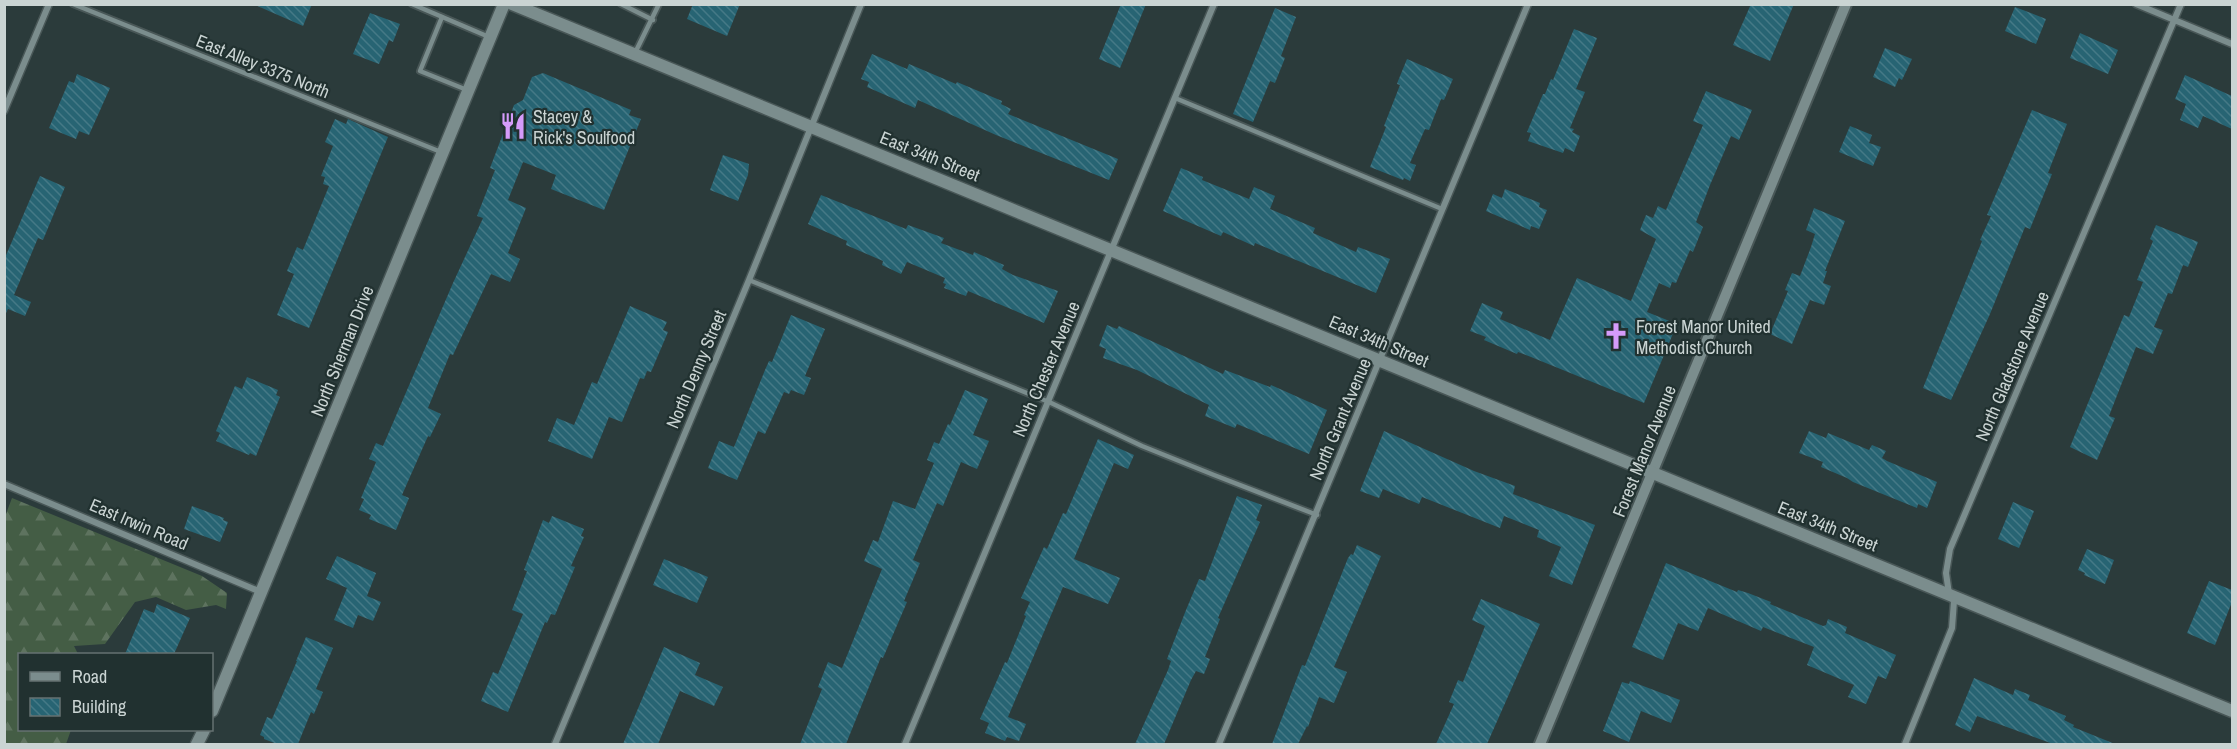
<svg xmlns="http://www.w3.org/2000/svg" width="2237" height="749" viewBox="0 0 2237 749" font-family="'Archivo Narrow',sans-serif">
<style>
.forest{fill:url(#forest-firs)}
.building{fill:url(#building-back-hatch)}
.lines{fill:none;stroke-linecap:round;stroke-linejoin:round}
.service-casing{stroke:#495757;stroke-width:8}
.minor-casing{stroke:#495757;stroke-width:9}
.tertiary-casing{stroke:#495757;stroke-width:14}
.secondary-casing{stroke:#495757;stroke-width:15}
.service{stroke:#7b8d8d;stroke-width:4.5}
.minor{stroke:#7b8d8d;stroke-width:6}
.tertiary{stroke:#7b8d8d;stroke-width:10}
.secondary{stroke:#7b8d8d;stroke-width:12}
.labels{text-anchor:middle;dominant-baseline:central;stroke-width:4.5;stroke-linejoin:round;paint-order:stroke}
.street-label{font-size:18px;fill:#cad4d3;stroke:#213130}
.poi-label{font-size:18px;fill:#cad4d3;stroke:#213130;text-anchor:start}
</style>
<defs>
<pattern id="forest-firs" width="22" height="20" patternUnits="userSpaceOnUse" patternTransform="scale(1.5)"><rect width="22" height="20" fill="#445d45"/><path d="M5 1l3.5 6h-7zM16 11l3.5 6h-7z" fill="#5e735f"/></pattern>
<pattern id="building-back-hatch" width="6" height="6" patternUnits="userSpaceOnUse" patternTransform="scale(1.5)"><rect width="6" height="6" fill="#276473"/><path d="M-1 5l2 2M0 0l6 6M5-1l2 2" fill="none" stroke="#457986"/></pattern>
</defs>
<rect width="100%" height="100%" fill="#2b3b3b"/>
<path class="forest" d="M12,498L202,576L227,593L226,609L216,605L186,610L156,597L135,602L105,644L74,646L78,654H20V730H71L66,744H5L4,519Z"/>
<g class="building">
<path d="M253,4H312L303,26Z"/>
<path d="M693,4H740L727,36L687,19Z"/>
<path d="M1121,4H1146L1120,68L1099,59Z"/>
<path d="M1751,4H1794L1770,61L1733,45Z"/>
<path d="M2015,7L2046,19L2036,44L2005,31Z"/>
<path d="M1275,8L1296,17L1281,56L1285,58L1275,83L1270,81L1253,122L1233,114Z"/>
<path d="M370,13L400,24L393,42L389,40L379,64L353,54Z"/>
<path d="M1574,29L1597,38L1576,89L1585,92L1570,128L1574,129L1572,132L1580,136L1574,152L1565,148L1563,153L1528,141L1531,133L1527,132L1543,94H1545L1551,79L1553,80Z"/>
<path d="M2080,33L2118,50L2108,74L2070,58Z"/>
<path d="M1885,48L1912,59L1902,80L1899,78L1895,87L1873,77Z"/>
<path d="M872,54L907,69L909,64L956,84L957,82L1002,101L1001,104L1011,109L1008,114L1118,159L1109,180L996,135L918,100L915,108L867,87L869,82L861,79Z"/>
<path d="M1407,59L1453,79L1444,100L1441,99L1429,130L1425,129L1410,163L1416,165L1410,181L1404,178L1403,180L1370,167L1386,127L1384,126L1400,85L1397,84L1398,81Z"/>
<path d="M543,73L631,110L629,115L641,119L604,210L551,189L556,175L523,162L508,200L526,208L508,253L520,259L510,282L491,274L453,355L450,354L428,408L441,414L430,437L428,436L402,495L409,498L396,530L369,519L371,515L359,510L364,499L361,498L376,462L369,459L376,443L383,446L453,283L483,218L477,216L495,170L490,168L514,105L523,100L532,77Z"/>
<path d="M77,74L110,88L89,135L79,131L76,139L49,128L69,81L74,83Z"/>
<path d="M2185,75L2232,96V129L2203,116L2198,128L2180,120L2186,104L2175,99Z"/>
<path d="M1706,91L1752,110L1739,140L1731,136L1710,185L1696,222L1703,227L1693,252L1690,250L1676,283L1672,282L1670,288L1659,283L1647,312L1677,324L1644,403L1531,357L1518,352L1517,354L1484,340L1486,337L1470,331L1482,303L1503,312L1500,319L1550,340L1577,278L1631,301L1656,239L1640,230L1646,215L1653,218L1658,206L1666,210L1703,125L1693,121Z"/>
<path d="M2032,110L2067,124L2048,173L2052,174L2030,229L2025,227L1990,314L1951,400L1923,388L1982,241L1980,240L1991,216L1987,215Z"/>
<path d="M335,119L346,124L348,119L388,137L309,328L277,315L294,274L287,271L297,247L303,250L329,186L323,184L325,177L321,176L333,146L325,142Z"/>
<path d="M1850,126L1872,135L1869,143L1881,147L1873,166L1839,152Z"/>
<path d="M723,155L749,164L748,175L738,201L710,190Z"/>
<path d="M1181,168L1203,177L1202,180L1249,199L1254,187L1275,196L1270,209L1315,228L1313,233L1356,252L1358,247L1390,259L1376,293L1255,243L1254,246L1223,232L1221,236L1163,211Z"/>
<path d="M40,176L65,187L43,240L38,238L14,295L31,302L25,316L8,309L4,317V260Z"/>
<path d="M1505,189L1540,203L1539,207L1547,210L1539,229L1531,226L1530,230L1486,211L1493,194L1502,198Z"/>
<path d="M821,195L906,229L908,225L944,238L941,243L973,255L974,252L1004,265L1002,269L1013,275L1058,291L1044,323L968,291L966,296L944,288L946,284L943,283L945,278L907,262L901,274L882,265L883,261L846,245L847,241L808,224Z"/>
<path d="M1814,208L1845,221L1825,271H1827L1823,283L1831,286L1824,305L1810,300L1792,344L1770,334L1788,291L1785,290L1792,273L1800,276L1811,247L1815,234L1806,230Z"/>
<path d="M2156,225L2198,242L2188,267L2183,265L2172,294L2168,293L2154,327L2163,330L2153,354L2136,347L2109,416L2115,418L2097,460L2070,447L2124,315L2129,317L2143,282L2137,280L2153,241L2150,239Z"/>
<path d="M630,306L667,322L663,330L668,332L651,372L647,371L644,379L640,378L622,422L609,417L592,459L548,441L557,418L574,425L592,382L597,384Z"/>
<path d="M791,315L825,329L805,376L811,378L804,395L791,390L789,394L784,392L765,434L758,431L737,480L708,468L719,441L734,447L765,370L769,361L772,362Z"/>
<path d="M1107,325L1117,329L1119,326L1223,374L1225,370L1270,387L1271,385L1327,410L1309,454L1237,424L1235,428L1205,416L1209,405L1137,370L1103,358L1106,349L1099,346Z"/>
<path d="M247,377L278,390L276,395L280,397L256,456L250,453L249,455L216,441L220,433L216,431L235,386L242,389Z"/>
<path d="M965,390L988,399L973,435L989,441L977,469L961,462L943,506L937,503L913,560L920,563L904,601L907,602L883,658L881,657L846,744H800L822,689L818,687L828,662L842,668L882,569L864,561L873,540L878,542L893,501L915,509L934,463L927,460L934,442L939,444L948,424L950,425Z"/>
<path d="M1384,431L1474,471L1515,486L1513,494L1595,525L1572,585L1549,576L1561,547L1537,537L1539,530L1504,516L1500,528L1422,497L1419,504L1383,489L1379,498L1360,491Z"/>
<path d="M1809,431L1826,438L1828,433L1869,450L1872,445L1886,451L1882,458L1887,461L1937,482L1927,508L1918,504L1917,508L1853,482L1847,478L1821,467L1823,462L1799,453Z"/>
<path d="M1098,439L1134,455L1128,469L1114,463L1074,559L1120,578L1108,604L1063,587L1008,717L1026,724L1019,741L1007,737L1005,741L985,733L989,723L980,719L1005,662L1007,663L1026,616L1024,615L1030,602L1021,598L1044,547L1047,549L1063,513L1066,514Z"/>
<path d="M1237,496L1262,505L1256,520L1260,522L1218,618L1220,619L1205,657L1210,659L1204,674L1196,671L1191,680L1164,744H1135L1168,670L1171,661L1167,659L1186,610L1199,579L1205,581Z"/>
<path d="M2013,502L2034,511L2019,548L1998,539Z"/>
<path d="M192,506L224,518L223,520L228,522L220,542L184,529Z"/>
<path d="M552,516L584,529L581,536L584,537L571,566L575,567L555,615L551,614L547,623L545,622L508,712L481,701L493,672L498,674L523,614L512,610L527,571L524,570L543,520L549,523Z"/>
<path d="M1357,545L1381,556L1334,667L1347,672L1334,703L1319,697L1308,727L1307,726L1298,744H1272L1302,665L1305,666L1348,558L1351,554L1353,555Z"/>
<path d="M2087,549L2114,560L2105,584L2084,575L2085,573L2078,570Z"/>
<path d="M337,556L376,573L367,596L381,602L373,621L358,615L353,628L334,620L347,588L326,579Z"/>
<path d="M664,559L708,577L697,603L653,585Z"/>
<path d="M1666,563L1737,592L1738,590L1748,593L1771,602L1770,604L1823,626L1826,625L1828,619L1847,627L1845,633L1896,655L1886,679L1878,676L1866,704L1848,697L1854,685L1807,665L1814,647L1763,627L1761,631L1708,608L1698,631L1678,623L1663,660L1632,647Z"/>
<path d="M2209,581L2232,590V602L2215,645L2187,633Z"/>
<path d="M1481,599L1540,624L1487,744H1436L1454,704L1449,702L1458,680L1463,682L1485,626L1472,620Z"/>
<path d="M157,604L190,618L174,654H125L144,609L154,613Z"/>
<path d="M306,637L333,648L316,689L323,692L314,714L311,712L298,744H277L264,739V737L260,735L267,717L272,719L297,661H296Z"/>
<path d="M664,647L700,663L695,675L723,687L714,706L680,691L658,744H623Z"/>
<path d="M1974,678L2013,695L2015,689L2030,695L2028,700L2066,716L2064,720L2074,725L2073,727L2115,744H2053L1977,716L1970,732L1955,725Z"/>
<path d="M1630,681L1680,700L1671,723L1641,711L1629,742L1603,731L1622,682L1629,684Z"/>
</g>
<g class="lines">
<defs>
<g id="service">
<path d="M73,4L441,152"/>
<path d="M412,4L489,37"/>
<path d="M621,4L653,20"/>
<path d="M442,17L420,71L467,90"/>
<path d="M635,53L659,4"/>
<path d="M1175,98L1442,209"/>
<path d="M749,280L1049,402L1142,446L1214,475L1317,515"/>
</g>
<g id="minor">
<path d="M2136,4L2232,44"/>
<path d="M4,111L49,4"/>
<path d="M4,484L261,592"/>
<path d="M555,744L749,280L861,4"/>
<path d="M905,744L1214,4"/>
<path d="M1219,744C1323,498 1424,251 1528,4"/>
<path d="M1905,744L1952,628L1954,601L1949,594L1946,573L1950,549L2181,4"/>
</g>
<path id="tertiary" d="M1540,744L1846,4"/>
<g id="secondary">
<path d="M512,4L2232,711"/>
<path d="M212,711L504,4"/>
<path d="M197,744L204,730"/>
</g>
</defs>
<use href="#service" class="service-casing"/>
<use href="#minor" class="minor-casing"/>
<use href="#tertiary" class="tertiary-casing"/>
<use href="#secondary" class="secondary-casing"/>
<use href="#service" class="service"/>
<use href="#minor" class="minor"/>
<use href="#tertiary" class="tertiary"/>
<use href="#secondary" class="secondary"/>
</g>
<defs>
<symbol id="restaurant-bare" viewBox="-9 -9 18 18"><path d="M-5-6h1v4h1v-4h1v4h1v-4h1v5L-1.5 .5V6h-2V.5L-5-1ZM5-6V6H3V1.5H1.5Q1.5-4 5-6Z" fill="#d59bfa" stroke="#213130" stroke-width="2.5" paint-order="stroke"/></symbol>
<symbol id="church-bare" viewBox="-9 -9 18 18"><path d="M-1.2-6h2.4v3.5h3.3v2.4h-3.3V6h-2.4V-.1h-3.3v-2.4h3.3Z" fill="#d59bfa" stroke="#213130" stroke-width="2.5" paint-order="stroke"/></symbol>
</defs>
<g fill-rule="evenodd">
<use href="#restaurant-bare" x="494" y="107" width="38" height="38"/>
<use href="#church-bare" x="1597" y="317" width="38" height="38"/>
</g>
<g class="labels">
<g class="street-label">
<text transform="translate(263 66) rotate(22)">East Alley 3375 North</text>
<text transform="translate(930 156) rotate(22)">East 34th Street</text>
<text transform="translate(1379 341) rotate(23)">East 34th Street</text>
<text transform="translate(342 351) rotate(-68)">North Sherman Drive</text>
<text transform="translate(2012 366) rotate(-67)">North Gladstone Avenue</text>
<text transform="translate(696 369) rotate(-67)">North Denny Street</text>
<text transform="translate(1046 369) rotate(-67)">North Chester Avenue</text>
<text transform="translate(1340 419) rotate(-67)">North Grant Avenue</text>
<text transform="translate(1644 451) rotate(-68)">Forest Manor Avenue</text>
<text transform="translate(139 524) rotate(23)">East Irwin Road</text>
<text transform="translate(1828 526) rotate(22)">East 34th Street</text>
</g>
<g class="poi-label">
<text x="533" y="116">Stacey &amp;<tspan x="533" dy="21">Rick's Soulfood</tspan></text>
<text x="1636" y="326">Forest Manor United<tspan x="1636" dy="21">Methodist Church</tspan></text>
</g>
</g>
<rect width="2237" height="749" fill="none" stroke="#cad4d3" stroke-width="12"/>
<rect x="18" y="653" width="195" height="78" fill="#213130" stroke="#657271" stroke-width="1.5"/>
<rect x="30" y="672" width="30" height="9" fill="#7b8d8d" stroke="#657271" stroke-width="1.5"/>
<text x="72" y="683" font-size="18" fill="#cad4d3">Road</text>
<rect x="30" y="698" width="30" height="18" fill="url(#building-back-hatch)" stroke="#657271" stroke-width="1.5"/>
<text x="72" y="713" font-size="18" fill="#cad4d3">Building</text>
</svg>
